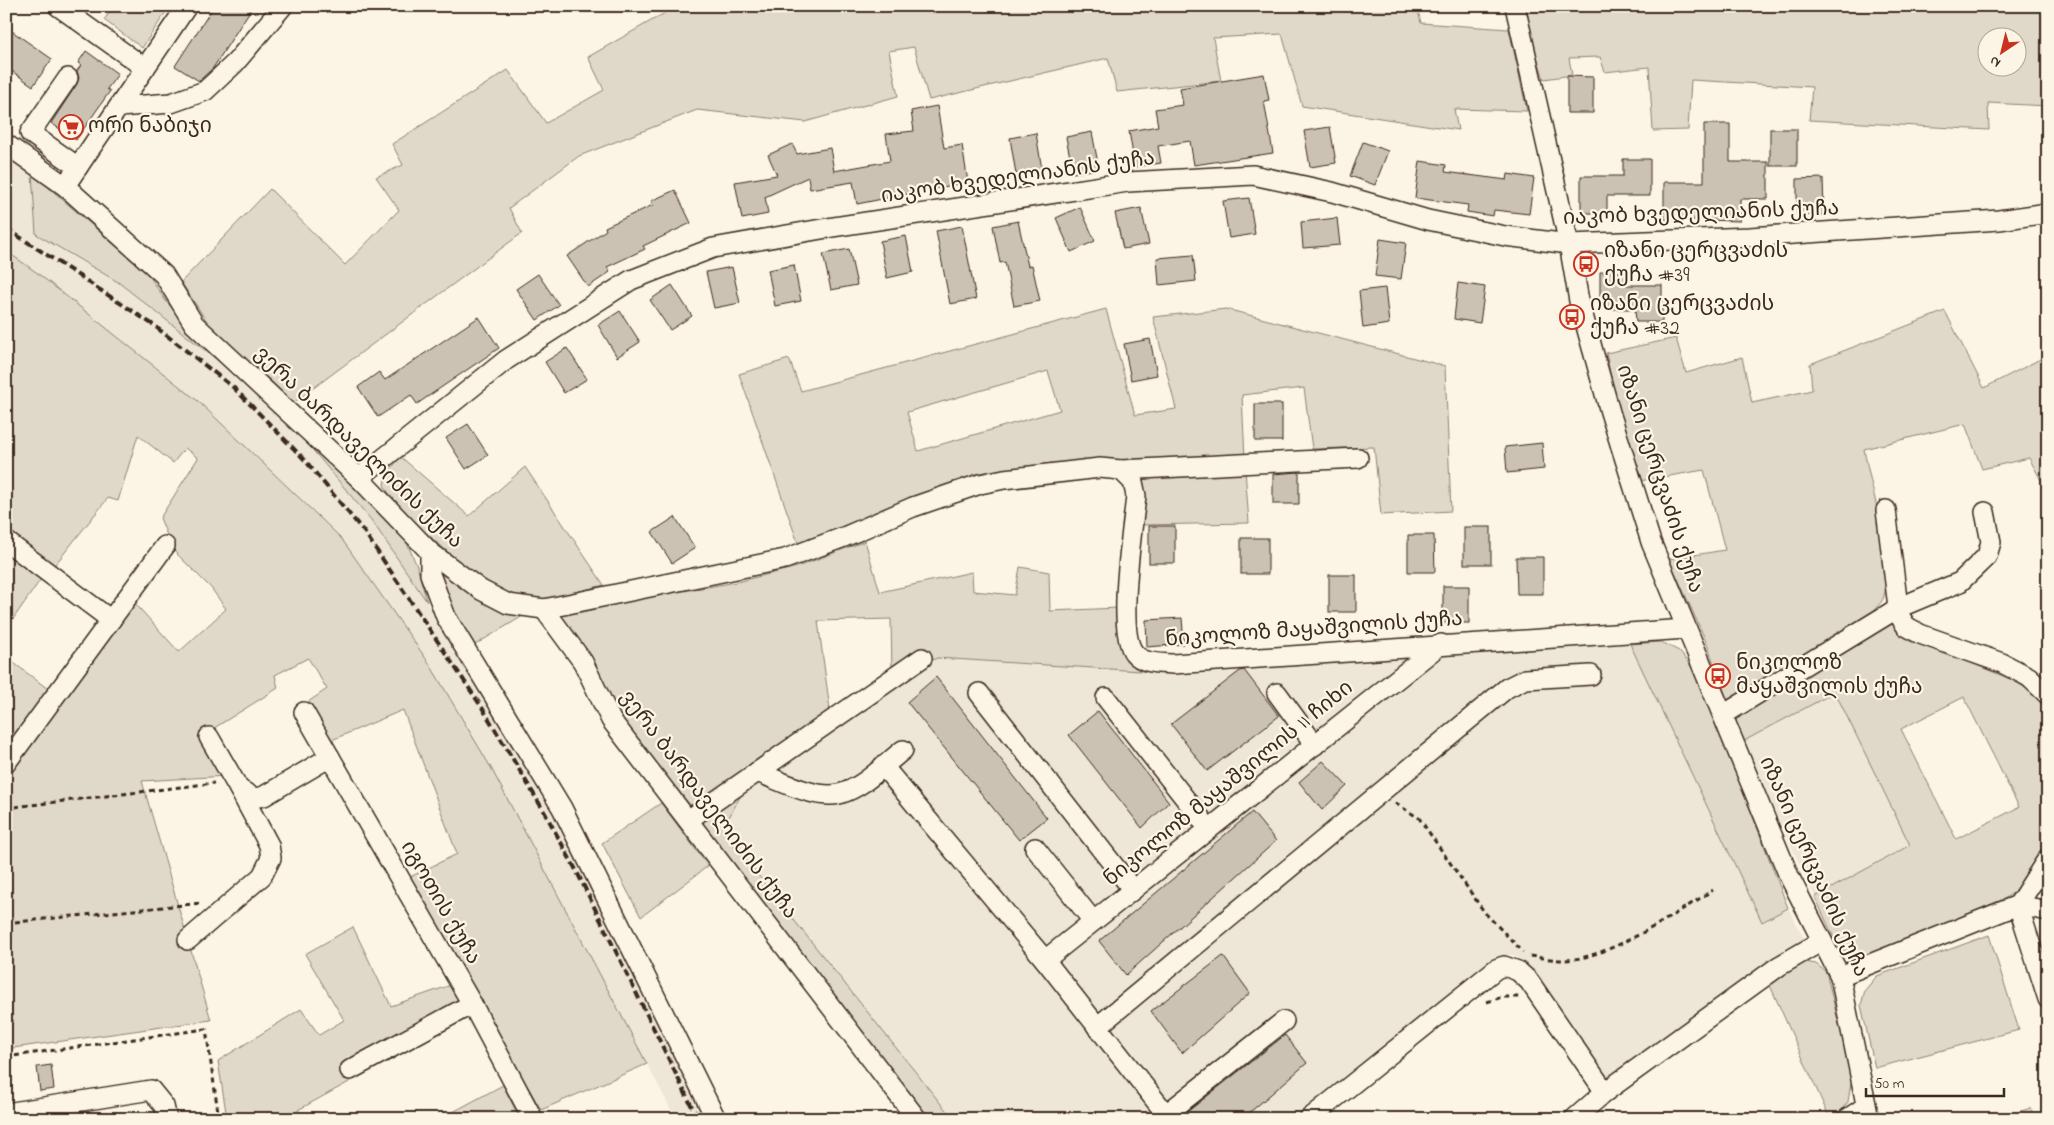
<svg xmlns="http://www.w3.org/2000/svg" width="2054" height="1125" viewBox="0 0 2054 1125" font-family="'Indie Flower','Noto Sans Georgian',sans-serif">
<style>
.built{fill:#eee6d6}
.green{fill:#e0d8c8;stroke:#8e8173;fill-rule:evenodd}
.building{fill:#ccc2b3;stroke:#3b2a1e}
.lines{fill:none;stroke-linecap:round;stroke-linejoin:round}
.minor-casing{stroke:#3b2a1e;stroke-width:22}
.path{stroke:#3b2a1e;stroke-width:3;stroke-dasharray:5 4;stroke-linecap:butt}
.minor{stroke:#fcf5e5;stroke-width:19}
.rail{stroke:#3b2a1e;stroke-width:4;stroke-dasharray:8 4;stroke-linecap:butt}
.labels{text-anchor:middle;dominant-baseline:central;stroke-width:4.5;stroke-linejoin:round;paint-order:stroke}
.poi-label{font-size:21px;fill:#3b2a1e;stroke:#fcf5e5;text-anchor:start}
.street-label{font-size:21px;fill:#3b2a1e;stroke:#fcf5e5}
</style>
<rect width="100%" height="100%" fill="#fcf5e5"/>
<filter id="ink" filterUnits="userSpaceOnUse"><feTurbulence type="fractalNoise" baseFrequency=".02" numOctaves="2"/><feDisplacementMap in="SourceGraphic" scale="10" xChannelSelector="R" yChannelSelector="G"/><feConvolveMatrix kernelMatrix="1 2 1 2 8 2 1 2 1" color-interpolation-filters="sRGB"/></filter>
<g filter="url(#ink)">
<g class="built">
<path d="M6,155L32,173L36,234L118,282L244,381L297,431L372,521L523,746L710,1119H676L490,766L429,663L341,538L198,401L36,272L6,251Z"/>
<path d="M1630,644L1761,921L1788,908L1805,940L1615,1079H1601L1522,961L1513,955H1501L1299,1119H953L722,830L746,786L937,658L1156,672L1475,651Z"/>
<path d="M1835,692L1910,845L1815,897L1742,742Z"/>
</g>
<g class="green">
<path d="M114,6H170L142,48L104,20Z"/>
<path d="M677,6H849L850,11L866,6H1417L1421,23L1509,29L1527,111L1454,109L1458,130L1302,106L1282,34L1213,38L1221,81L1117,92L1108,58L929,100L914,47L889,51L898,96L805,122L697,110L579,156L509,208L522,233L292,404L210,326L181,282L270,189L345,265L399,210L376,177L403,165L392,144L508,70L546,123L604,90L588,57Z"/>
<path d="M1521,6H2048V106L1988,103L1989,130L1809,120L1812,87L1691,80L1688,130L1653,131L1649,67L1605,72L1600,57L1569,58L1572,75L1544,79ZM1986,38H2016V68H1986Z"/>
<path d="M32,173L148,274L166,301L188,327L244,381L118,282L36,234Z"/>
<path d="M6,251L36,272L198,401L341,538L429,663L490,766L647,1064L541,1110L408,878L457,854L403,710L327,742L305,704L327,689L308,658L275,675L278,688L203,735L227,776L142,781L211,1020L6,1049V770L131,599L179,652L226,609L211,588L173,550L160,518L198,458L185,448L173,463L138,435L118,501L108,498L54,566L6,531Z"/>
<path d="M1106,309L1135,415L1176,409L1153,317L1226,309L1445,366L1451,511L1381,515L1374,447L1312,449L1304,388L1242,395L1245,459L1134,460L1027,466L980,474L798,543L739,374L789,359L801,391ZM1048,371L1060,410L918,451L907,412Z"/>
<path d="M1945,311L1984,388L2048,355V493L2029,458L1982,469L1965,424L1864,449C1870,486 1896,565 1883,599C1881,603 1876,608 1873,611L1728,702L1705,639L1669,559L1725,550L1704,470L1640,481L1619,416L1606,353L1676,338L1686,373L1742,357L1752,403L1812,390L1810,364Z"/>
<path d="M297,431L392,518L407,543L417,566L427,602L372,521Z"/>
<path d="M401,457L469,516L525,467L604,585L547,599L517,597L494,587L476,576L398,509L384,485L386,474Z"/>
<path d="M1245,469L1249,523L1140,525L1142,475Z"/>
<path d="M865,541L880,592L972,572L973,591L1015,595L1020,567L1049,572L1050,611L1118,608L1156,672L937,658L927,663L892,672L891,619L818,621L831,717L691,806L616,715L560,616L565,611L737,582L797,567Z"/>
<path d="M6,549L43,576L6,629Z"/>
<path d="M440,576H445L502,611L523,616L468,649Z"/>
<path d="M1894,619L1907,640L1956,657L2013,680L2035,694L2048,706V849L2023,886L2004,899L1867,956L1839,949L1815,897L1910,845L1835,692L1742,742L1731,719ZM1964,697L2019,807L1956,839L1901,729Z"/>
<path d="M1661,642L1679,651L1699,676L1788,908L1762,922L1630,644Z"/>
<path d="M6,657L52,692L6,755Z"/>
<path d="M746,786L722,830L953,1119H925L703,824L705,814Z"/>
<path d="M661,803L708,866L641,917L602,843Z"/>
<path d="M353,927L391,1006L451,985L459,1001L344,1069L351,1081L298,1110L303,1119H227L218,1061L301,1009L319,1035L344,1020L305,954Z"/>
<path d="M1989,935L2019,1030L1875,1068L1861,1005L1865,990L1877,976Z"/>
<path d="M1806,962L1816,964L1826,972L1852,1077L1848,1102L1834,1119H1830L1768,981L1787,967Z"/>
<path d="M503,1085L520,1119H440Z"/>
<path d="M2031,1108L2033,1116L2048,1112V1119H1994Z"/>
</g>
<g class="building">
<path d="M214,6H253L213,68L199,81L175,66Z"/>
<path d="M6,27L52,59L33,86L6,67Z"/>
<path d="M86,51L118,74L107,89L110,91L76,140L51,123L77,84L79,78L77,71L81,65L78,63Z"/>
<path d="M1264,74L1269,100L1264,101L1273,153L1194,165L1190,141L1158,146L1161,163L1135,167L1129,131L1158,126L1155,109L1183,105L1180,88Z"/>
<path d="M1567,76L1593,77V113H1567Z"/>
<path d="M937,106L944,148L962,145L968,182L857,204L853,182L810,189L808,177L765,197L768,214L742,219L735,182L777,175L768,155L792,144L797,154L830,148L834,171L890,161L886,134L914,131L911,111Z"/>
<path d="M1704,124H1730V162H1768V199H1740V221L1664,219V182H1704Z"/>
<path d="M1330,127L1336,163L1310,167L1304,131Z"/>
<rect x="1770" y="129" width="27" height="37"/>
<path d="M1092,132L1099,169L1073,173L1066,137Z"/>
<path d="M1036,133L1042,170L1016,174L1010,138Z"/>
<path d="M1363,142L1388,151L1375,185L1350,176Z"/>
<path d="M1623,159H1650V196H1607V213H1581V176H1623Z"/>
<path d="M1420,161L1446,165L1445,172L1507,180L1508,174L1534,178L1529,214L1494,210L1493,216L1467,212L1468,205L1415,198Z"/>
<path d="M1823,178L1824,215H1797V179Z"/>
<path d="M675,190L691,223L643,246L645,249L607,267L610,272L588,287L567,256L606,230L605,227L653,205L651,201Z"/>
<path d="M1249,198L1255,234L1229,238L1223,201Z"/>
<path d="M1080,207L1095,241L1071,252L1056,218Z"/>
<path d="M1141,208L1149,244L1123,249L1115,213Z"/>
<path d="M1337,218L1340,245L1303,248L1301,222Z"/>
<path d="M1018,221L1028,266L1032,265L1040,301L1014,306L1005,262L1000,263L993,226Z"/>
<path d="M962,226L976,299L950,304L936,231Z"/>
<path d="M906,236L913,272L887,278L880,241Z"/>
<path d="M1380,239L1406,243L1401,279L1375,276Z"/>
<path d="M849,249L857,285L831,290L823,254Z"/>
<path d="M1193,255L1196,281L1159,285L1157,258Z"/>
<path d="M794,265L801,301L775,306L768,270Z"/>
<path d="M732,267L740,303L714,308L706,272Z"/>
<path d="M1600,272H1626V285H1662V322H1636L1635,309H1600Z"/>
<path d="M538,274L559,305L537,320L516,289Z"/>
<path d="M1458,283L1485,287L1480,323L1454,319Z"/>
<path d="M672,285L692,316L670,330L650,300Z"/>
<path d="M1385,288L1389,324L1363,328L1359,291Z"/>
<path d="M620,311L640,342L617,357L598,325Z"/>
<path d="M479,317L499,348L417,404L411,395L378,417L358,387L379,372L385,380Z"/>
<path d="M1150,339L1157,375L1131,380L1124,344Z"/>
<path d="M567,348L587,379L564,393L545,362Z"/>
<rect x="1255" y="404" width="27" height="37"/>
<path d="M468,424L488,455L466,469L446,438Z"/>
<path d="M1542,443L1544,469L1507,473L1505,447Z"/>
<path d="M1299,472V504H1273V474Z"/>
<path d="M675,517L695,548L672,563L652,532Z"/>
<rect x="1149" y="526" width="26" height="37"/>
<rect x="1464" y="527" width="27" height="37"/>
<path d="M1408,535H1434L1435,572H1408Z"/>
<rect x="1241" y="538" width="27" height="36"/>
<path d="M1516,557H1543V594H1517Z"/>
<rect x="1329" y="575" width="27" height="37"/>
<rect x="1443" y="586" width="26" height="37"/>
<path d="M1182,618L1184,644L1147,647L1146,620Z"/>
<path d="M1244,670L1279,716L1207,771L1171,724L1240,671Z"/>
<path d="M936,677L1047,818L1019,840L907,702Z"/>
<path d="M1098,711L1169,802L1142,828L1069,735Z"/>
<path d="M1323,761L1347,786L1322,810L1299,782Z"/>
<path d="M1252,812L1276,841L1126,975L1099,941Z"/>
<path d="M1223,956L1250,993L1182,1053L1151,1011Z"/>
<path d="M1285,1035L1307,1063L1242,1119H1178Z"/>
<path d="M51,1065L54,1089L40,1091L37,1067Z"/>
</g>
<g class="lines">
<defs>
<g id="minor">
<path d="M58,6L145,68"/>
<path d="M1515,6L1569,244L1579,301L1610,412L1651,542L1789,876L1840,976L1869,1119"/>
<path d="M68,78L30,133L78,167"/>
<path d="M119,107L171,103L205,91L235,63L283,6"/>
<path d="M6,144L65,186L164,275L194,324L359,478L430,552L481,590L508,604L544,609L785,559L844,537L913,507L980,484L1004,479L1100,468L1121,470L1358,458"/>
<path d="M65,186L187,6"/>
<path d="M1121,470L1133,482L1136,496C1133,527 1116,631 1134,653C1143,664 1160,663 1173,664L1686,629"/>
<path d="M359,478L506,360L631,280L713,248L833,227L1128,182L1253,175L1332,192L1428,220L1505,236L1569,244L1750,237L1999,220L2048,213"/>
<path d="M1886,510L1899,615L1906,626L1920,634L2002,663L2029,677L2048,695"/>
<path d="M6,541L111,620"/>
<path d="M430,552V574L446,617L562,808L716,1119"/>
<path d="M544,609L583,662L611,720L917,1119"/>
<path d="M979,693L1133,890"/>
<path d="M1277,693L1315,745"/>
<path d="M1106,698L1209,829"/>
<path d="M304,712L472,1004L533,1119"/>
<path d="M1723,715L1898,608L1960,582L1987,556L1991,542L1985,512"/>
<path d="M209,737L239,789L254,798L264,796L330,757"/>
<path d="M6,763L165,546"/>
<path d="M883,766L1045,960L1166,1114"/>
<path d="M757,772C779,780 816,800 839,794C863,788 884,765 903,750"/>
<path d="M688,820L922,658"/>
<path d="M1035,848L1093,921"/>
<path d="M2018,905L2048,999"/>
<path d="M2018,905L2048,911"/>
<path d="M188,940L262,876L271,858L269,845L239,789"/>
<path d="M1045,960L1441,644"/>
<path d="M1840,976L2018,905L2048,858"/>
<path d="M1097,1027L1507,688L1525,679L1591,675"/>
<path d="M350,1070L472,1004"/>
<path d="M6,1113L151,1090L164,1106L167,1119"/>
<path d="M1160,1119L1284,1021"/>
<path d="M1309,1119L1496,969L1504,966L1518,971L1529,981L1605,1092"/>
<path d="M1574,1119L1605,1092L1779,966L1822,941"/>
<path d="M1847,1119L1866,1106"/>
</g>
</defs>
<use href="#minor" class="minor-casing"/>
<g class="path">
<path d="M1395,803L1419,818L1485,913L1523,952"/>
<path d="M6,808L214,783"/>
<path d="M6,923L202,903"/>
<path d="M1530,956C1541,958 1554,960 1565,960C1610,958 1675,914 1713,890"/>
<path d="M1487,1002L1502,997H1520"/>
<path d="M6,1057L206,1029L219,1119"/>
</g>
<use href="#minor" class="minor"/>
<path class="rail" d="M6,228L152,324L234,388L304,459L365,533L483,709L545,813L576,870L698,1119"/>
</g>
</g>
<defs>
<symbol id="supermarket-ring" viewBox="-11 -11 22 22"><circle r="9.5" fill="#fcf5e5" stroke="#c8321e" stroke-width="1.5"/><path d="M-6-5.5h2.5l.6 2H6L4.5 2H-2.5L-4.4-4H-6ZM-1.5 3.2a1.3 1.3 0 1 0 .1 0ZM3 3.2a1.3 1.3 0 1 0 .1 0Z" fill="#c8321e"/></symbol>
<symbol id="bus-ring" viewBox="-11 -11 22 22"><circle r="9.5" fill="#fcf5e5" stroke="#c8321e" stroke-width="1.5"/><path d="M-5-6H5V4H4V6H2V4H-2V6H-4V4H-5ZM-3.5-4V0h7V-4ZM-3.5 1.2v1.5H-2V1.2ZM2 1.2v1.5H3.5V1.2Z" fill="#c8321e"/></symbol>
</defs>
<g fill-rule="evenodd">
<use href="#supermarket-ring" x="57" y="113" width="28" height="28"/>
<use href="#bus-ring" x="1572" y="250" width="28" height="28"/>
<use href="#bus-ring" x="1558" y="303" width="28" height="28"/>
<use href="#bus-ring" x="1704" y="662" width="28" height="28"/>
</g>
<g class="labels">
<g class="poi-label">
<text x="88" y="127">ორი ნაბიჯი</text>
<text x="1604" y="252">იზანი ცერცვაძის<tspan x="1604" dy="24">ქუჩა #39</tspan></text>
<text x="1590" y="305">იზანი ცერცვაძის<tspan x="1590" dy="24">ქუჩა #32</tspan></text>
<text x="1736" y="664">ნიკოლოზ<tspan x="1736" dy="24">მაყაშვილის ქუჩა</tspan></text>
</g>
<g class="street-label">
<text transform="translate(1018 178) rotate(-8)">იაკობ ხვედელიანის ქუჩა</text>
<text transform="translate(1701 214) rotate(-2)">იაკობ ხვედელიანის ქუჩა</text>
<text transform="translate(358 448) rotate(44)">ვერა ბარდაველიძის ქუჩა</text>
<text transform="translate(1659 479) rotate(72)">იზანი ცერცვაძის ქუჩა</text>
<text transform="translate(1314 630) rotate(-4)">ნიკოლოზ მაყაშვილის ქუჩა</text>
<text transform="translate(1229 784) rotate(-39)">ნიკოლოზ მაყაშვილის II ჩიხი</text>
<text transform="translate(708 805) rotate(53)">ვერა ბარდაველიძის ქუჩა</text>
<text transform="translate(1813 867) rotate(66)">იზანი ცერცვაძის ქუჩა</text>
<text transform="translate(440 903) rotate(60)">იგოთის ქუჩა</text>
</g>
</g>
<rect width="2054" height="1125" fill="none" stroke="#fcf5e5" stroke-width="25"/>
<rect x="12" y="12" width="2029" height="1100" fill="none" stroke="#3b2a1e" stroke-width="2" filter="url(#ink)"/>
<g transform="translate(2002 52) rotate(215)"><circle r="24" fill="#fcf5e5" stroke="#afa495"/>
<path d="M0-4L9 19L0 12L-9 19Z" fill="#c8321e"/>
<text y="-8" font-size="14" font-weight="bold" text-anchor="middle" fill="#3b2a1e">N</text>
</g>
<path d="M1866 1088v8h138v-8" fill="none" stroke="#3b2a1e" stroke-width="2.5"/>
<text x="1874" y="1088" font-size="15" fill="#3b2a1e" stroke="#fcf5e5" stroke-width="4" paint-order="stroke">50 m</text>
</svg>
